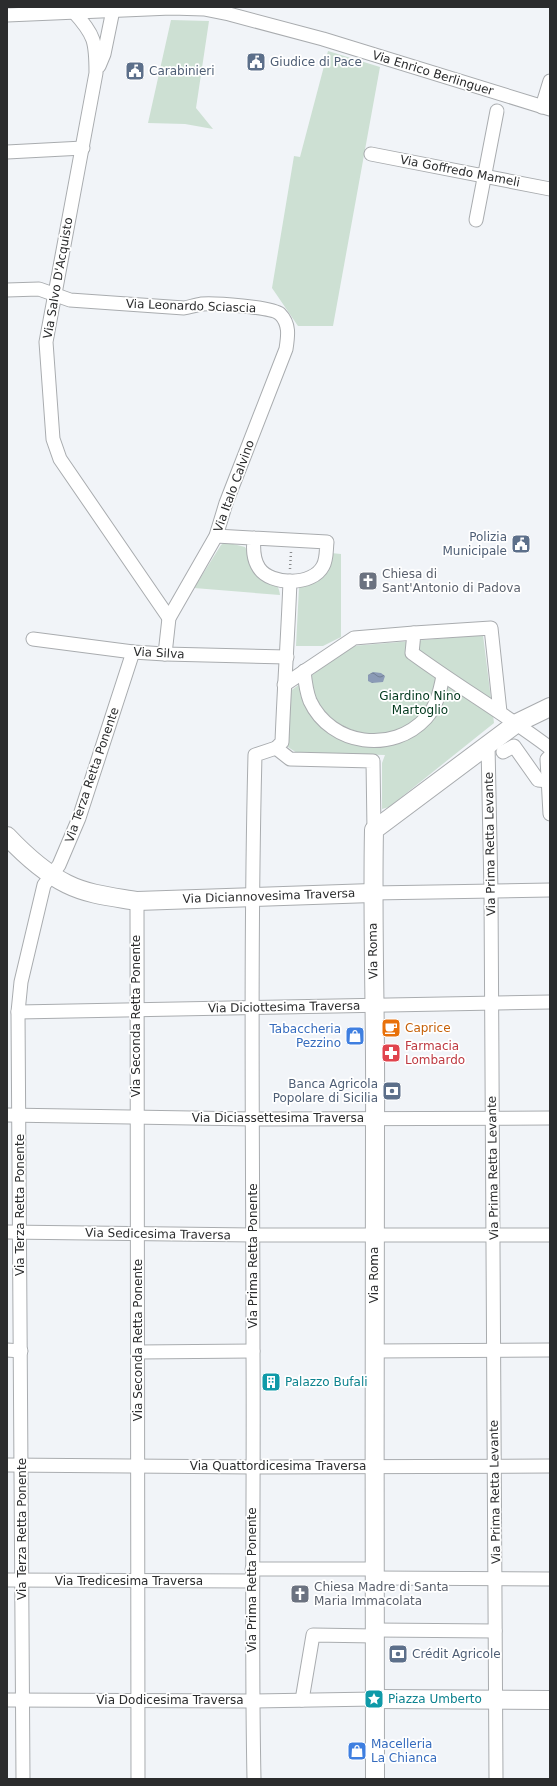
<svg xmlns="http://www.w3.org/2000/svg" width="557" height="1786" viewBox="0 0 557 1786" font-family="'DejaVu Sans',sans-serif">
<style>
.green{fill:#cde0d3}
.water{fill:url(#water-waves)}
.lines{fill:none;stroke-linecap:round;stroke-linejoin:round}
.street-casing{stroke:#a9acaf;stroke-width:15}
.secondary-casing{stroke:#a9acaf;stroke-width:20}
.path{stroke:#8a8c8e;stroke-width:2.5;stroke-dasharray:1 3;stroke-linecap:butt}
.street{stroke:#fff;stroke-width:13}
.secondary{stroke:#fff;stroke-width:18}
.labels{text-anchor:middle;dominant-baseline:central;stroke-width:3.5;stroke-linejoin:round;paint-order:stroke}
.service-label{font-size:12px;fill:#4e5e75;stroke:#fff;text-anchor:start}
.street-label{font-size:12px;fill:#2b2c2d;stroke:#fff}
.worship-label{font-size:12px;fill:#5b616d;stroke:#fff;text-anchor:start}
.park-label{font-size:12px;fill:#00381c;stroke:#fff}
.food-label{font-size:12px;fill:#c56008;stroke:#fff;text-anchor:start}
.shop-label{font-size:12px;fill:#366cbe;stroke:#fff;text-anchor:end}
.health-label{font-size:12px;fill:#be3a42;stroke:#fff;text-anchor:start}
.culture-label{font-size:12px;fill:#0d838f;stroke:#fff;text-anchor:start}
</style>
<defs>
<pattern id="water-waves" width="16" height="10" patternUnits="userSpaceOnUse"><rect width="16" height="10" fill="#8b9bb6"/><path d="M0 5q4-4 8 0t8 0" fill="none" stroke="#727f94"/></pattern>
</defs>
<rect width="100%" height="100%" fill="#f1f4f8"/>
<g class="green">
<path d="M171,20L209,21L196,108L213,129L185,124L148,123Z"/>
<path d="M328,51L380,67L333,326H298L272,288L294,156L300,157Z"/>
<path d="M225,542L245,547C253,563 279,577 280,595L194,588L221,545Z"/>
<path d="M331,553L341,554V637L323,646H296L299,587L307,585Z"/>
<path d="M483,635L494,723L389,807L382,809V763L385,755L297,753L288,747L289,692L352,646Z"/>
</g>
<path class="water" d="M373,672L381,673L385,676L383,682L372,683L368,681V675Z"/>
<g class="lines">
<defs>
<g id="street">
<path d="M73,11C95,35 96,42 96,73L46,342L53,439L60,459L169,618"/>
<path d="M7,15L171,8L204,9L229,14L323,39L550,109"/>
<path d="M99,66L104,54L113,10"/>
<path d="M542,107L550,81"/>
<path d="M7,152L83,148"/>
<path d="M371,154L550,189"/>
<path d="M476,220L497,111"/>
<path d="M7,290L39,289L70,300L184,308C189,307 196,305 202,304C214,303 272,307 280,314C290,324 288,336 286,349L226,503L216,536L169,618L165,654"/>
<path d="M216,536L327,542C326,550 327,559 323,566C313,586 271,586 259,568C253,559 253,549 254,538"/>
<path d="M33,639L133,652L165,654L287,657"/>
<path d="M304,671C305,681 306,691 310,701C331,746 393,754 426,718C437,706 440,691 443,676"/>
<path d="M284,685L354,638L414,633"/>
<path d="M500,712L491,628L414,633L412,653C457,686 505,714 550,748"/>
<path d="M488,745L491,892L496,1779"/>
<path d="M276,748L290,759L373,761L374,830"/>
<path d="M503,752L514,746L538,780L548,781"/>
<path d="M550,756L547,759L550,814"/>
<path d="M372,893L550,890"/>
<path d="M137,901L138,1779"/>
<path d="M18,1012L550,1002"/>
<path d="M7,1115L253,1119L550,1118"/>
<path d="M7,1232L253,1235H550"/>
<path d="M7,1350L21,1351"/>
<path d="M374,1351L550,1350"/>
<path d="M138,1352L253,1351"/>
<path d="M7,1465L253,1467L550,1466"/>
<path d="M252,1569H375"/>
<path d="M375,1578L550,1579"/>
<path d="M7,1580L251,1581"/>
<path d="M375,1630L495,1631"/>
<path d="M7,1700L252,1701L375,1699"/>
<path d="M302,1700L313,1635L375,1636"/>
<path d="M23,1779L18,1012L21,982L44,885L59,865L79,818L133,652"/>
<path d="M254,1779C251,1637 254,1494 253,1352C253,1153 250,954 255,755L276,748L282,742C284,688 288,635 290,581"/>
</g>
<g id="secondary">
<path d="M7,836C24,854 45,873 67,884C89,895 114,897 137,901L372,893"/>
<path d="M375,1699L550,1700"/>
<path d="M375,1779C375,1560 374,1340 375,1121C376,1024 372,927 374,830L517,723L550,707"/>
</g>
</defs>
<use href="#street" class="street-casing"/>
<use href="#secondary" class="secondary-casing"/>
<path class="path" d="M290,569L291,552"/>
<use href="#street" class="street"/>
<use href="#secondary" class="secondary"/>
</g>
<defs>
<symbol id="civic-square" viewBox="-11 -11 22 22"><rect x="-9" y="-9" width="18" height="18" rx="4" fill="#5c6f8a" stroke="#fff"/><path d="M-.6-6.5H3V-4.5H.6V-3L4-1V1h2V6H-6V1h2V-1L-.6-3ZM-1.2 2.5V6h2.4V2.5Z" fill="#fff"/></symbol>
<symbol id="church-square" viewBox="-11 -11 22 22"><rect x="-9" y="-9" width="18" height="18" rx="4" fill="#6b7280" stroke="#fff"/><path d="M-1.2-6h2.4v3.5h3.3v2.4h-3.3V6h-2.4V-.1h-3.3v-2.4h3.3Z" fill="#fff"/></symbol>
<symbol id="cafe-square" viewBox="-11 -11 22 22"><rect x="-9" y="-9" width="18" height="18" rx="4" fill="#e8710a" stroke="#fff"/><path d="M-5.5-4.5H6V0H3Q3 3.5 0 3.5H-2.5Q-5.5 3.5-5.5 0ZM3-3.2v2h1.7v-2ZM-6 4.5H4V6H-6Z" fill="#fff"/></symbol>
<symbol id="shop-square" viewBox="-11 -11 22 22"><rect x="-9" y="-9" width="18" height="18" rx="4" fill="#3f7fe0" stroke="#fff"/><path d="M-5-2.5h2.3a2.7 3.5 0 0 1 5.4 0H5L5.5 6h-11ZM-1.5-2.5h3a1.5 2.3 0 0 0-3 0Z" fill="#fff"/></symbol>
<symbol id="pharmacy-square" viewBox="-11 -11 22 22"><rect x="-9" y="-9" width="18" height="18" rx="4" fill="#e0444e" stroke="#fff"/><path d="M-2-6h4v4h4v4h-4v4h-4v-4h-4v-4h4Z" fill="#fff"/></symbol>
<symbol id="bank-square" viewBox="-11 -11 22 22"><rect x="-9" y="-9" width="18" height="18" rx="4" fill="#5c6f8a" stroke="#fff"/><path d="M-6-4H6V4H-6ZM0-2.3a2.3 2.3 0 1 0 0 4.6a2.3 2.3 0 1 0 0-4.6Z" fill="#fff"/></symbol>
<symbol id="building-square" viewBox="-11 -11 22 22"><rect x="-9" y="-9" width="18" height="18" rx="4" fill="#0f9aa8" stroke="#fff"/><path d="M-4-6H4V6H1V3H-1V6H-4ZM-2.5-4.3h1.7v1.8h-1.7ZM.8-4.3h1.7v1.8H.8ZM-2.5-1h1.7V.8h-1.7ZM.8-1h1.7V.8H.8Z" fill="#fff"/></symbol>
<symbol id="sight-square" viewBox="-11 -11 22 22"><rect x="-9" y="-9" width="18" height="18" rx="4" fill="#0f9aa8" stroke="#fff"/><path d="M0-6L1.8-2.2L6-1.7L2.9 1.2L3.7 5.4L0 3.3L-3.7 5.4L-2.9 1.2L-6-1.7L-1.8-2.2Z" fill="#fff"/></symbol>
</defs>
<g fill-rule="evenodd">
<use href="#civic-square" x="245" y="51" width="22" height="22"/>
<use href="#civic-square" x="124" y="60" width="22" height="22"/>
<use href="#civic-square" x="510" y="533" width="22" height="22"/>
<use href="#church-square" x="357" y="570" width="22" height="22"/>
<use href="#cafe-square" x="380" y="1017" width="22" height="22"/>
<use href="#shop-square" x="344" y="1025" width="22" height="22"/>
<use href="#pharmacy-square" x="380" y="1042" width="22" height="22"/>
<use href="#bank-square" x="381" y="1080" width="22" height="22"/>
<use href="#building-square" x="260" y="1371" width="22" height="22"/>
<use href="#church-square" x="289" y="1583" width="22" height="22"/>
<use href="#bank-square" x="387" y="1643" width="22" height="22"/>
<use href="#sight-square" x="363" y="1688" width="22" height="22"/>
<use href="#shop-square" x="346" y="1740" width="22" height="22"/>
</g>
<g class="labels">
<g class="service-label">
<text x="270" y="62">Giudice di Pace</text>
<text x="149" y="71">Carabinieri</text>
<text x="507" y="537" text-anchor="end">Polizia<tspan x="507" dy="14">Municipale</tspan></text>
<text x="378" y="1084" text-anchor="end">Banca Agricola<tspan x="378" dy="14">Popolare di Sicilia</tspan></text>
<text x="412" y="1654">Crédit Agricole</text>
</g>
<g class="street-label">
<text transform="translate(433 73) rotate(17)">Via Enrico Berlinguer</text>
<text transform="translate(460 171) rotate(11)">Via Goffredo Mameli</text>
<text transform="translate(58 278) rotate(-80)">Via Salvo D'Acquisto</text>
<text transform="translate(191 306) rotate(2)">Via Leonardo Sciascia</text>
<text transform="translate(234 486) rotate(-70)">Via Italo Calvino</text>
<text transform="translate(159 653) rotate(3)">Via Silva</text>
<text transform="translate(92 775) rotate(-71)">Via Terza Retta Ponente</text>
<text transform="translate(490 844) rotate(-91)">Via Prima Retta Levante</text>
<text transform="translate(269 896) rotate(-2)">Via Diciannovesima Traversa</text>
<text transform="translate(373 951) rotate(-91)">Via Roma</text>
<text transform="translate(284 1007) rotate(-1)">Via Diciottesima Traversa</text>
<text transform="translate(136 1016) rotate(-90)">Via Seconda Retta Ponente</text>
<text x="278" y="1118">Via Diciassettesima Traversa</text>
<text transform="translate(493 1168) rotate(-91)">Via Prima Retta Levante</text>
<text transform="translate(20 1205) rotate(-90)">Via Terza Retta Ponente</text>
<text transform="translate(158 1234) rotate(1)">Via Sedicesima Traversa</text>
<text transform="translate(253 1256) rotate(-90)">Via Prima Retta Ponente</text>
<text transform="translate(374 1275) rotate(-90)">Via Roma</text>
<text transform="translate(138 1340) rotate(-90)">Via Seconda Retta Ponente</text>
<text x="278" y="1466">Via Quattordicesima Traversa</text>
<text transform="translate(495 1492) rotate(-91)">Via Prima Retta Levante</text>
<text transform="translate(22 1529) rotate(-90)">Via Terza Retta Ponente</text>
<text transform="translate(252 1580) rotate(-90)">Via Prima Retta Ponente</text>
<text x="129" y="1581">Via Tredicesima Traversa</text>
<text x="170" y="1700">Via Dodicesima Traversa</text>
</g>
<g class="worship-label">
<text x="382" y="574">Chiesa di<tspan x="382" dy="14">Sant'Antonio di Padova</tspan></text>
<text x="314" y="1587">Chiesa Madre di Santa<tspan x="314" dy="14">Maria Immacolata</tspan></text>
</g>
<g class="park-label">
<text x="420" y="696">Giardino Nino<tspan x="420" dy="14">Martoglio</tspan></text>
</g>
<g class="food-label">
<text x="405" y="1028">Caprice</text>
</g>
<g class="shop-label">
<text x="341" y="1029">Tabaccheria<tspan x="341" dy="14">Pezzino</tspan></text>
<text x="371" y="1744" text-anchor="start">Macelleria<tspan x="371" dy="14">La Chianca</tspan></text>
</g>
<g class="health-label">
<text x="405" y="1046">Farmacia<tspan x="405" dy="14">Lombardo</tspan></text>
</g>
<g class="culture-label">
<text x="285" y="1382">Palazzo Bufali</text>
<text x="388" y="1699">Piazza Umberto</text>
</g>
</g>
<rect width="557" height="1786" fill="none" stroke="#2b2c2d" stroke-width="16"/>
</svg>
